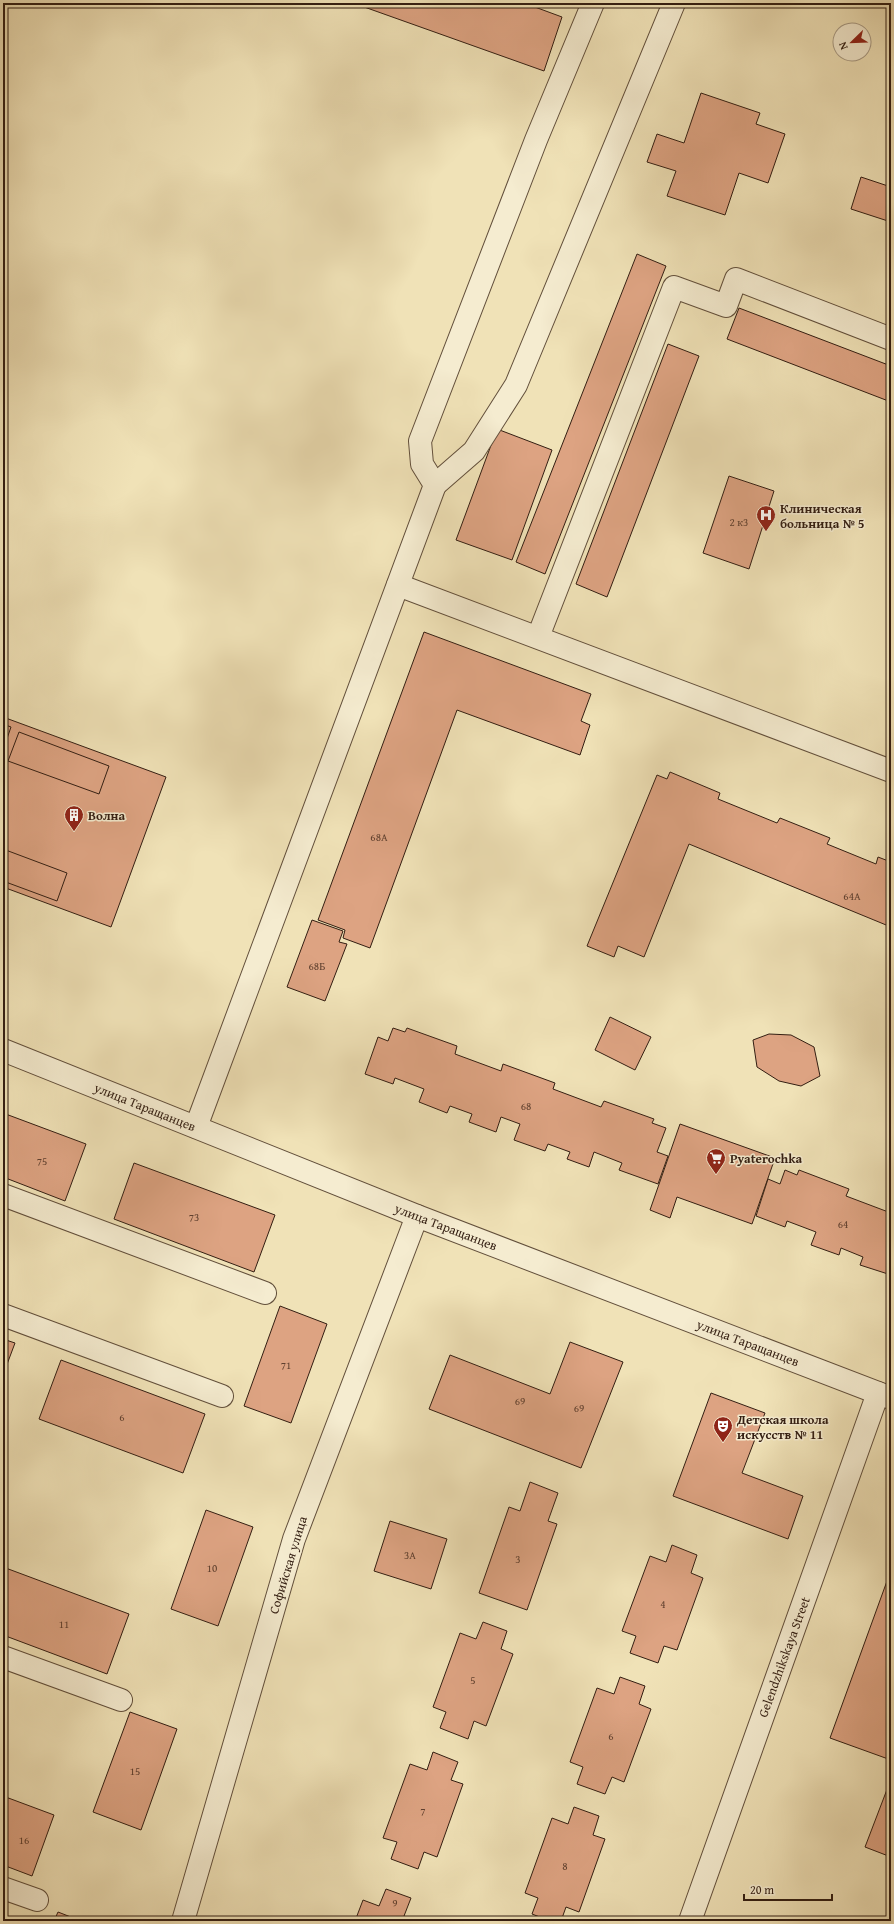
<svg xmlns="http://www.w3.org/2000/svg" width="894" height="1924" viewBox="0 0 894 1924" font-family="'Gentium Book Plus',serif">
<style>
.building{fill:#dda382;stroke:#331e12}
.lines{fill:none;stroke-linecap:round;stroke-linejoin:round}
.minor-casing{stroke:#624f3b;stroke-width:24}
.path{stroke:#331e12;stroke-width:2.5;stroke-dasharray:1 2;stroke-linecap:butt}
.minor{stroke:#f5ecd0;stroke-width:22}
.labels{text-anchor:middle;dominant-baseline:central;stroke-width:3;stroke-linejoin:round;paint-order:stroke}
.number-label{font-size:11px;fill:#5e3f2e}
.poi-label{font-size:13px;font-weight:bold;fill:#331e12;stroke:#f5ecd0;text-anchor:start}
.street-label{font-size:13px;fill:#331e12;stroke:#f5ecd0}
</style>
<rect width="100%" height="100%" fill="#f0e2b7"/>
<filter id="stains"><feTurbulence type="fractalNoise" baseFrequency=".005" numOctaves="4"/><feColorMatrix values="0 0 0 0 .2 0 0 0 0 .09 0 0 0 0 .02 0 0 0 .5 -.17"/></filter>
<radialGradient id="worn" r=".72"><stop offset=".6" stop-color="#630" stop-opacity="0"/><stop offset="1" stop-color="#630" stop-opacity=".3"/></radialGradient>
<g class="building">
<path d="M353,3H524L562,17L544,71Z"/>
<path d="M701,93L760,113L756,124L785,134L768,183L739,173L725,215L667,196L676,171L647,162L657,134L684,143Z"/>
<path d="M861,177L891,187V222L851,209Z"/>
<path d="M637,254L666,266L545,574L516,562Z"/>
<path d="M739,308L891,366V402L727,339Z"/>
<path d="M668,344L699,356L607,597L576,584Z"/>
<path d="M497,429L552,450L512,560L456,540Z"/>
<path d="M729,476L774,491L749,569L703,553Z"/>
<path d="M424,632L591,694L581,721L590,725L580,755L457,710L370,948L343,938L345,930L318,920Z"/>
<path d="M3,717L166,777L111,927L3,887Z"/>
<path d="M3,724L11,727L3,750Z"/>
<path d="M19,732L109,766L99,794L8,761Z"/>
<path d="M670,772L720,793L718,799L777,823L780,818L830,838L827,844L876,864L878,857L891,862V927L689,844L644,957L618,946L614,957L587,946L657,775L667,779Z"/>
<path d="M3,849L67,873L57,901L3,881Z"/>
<path d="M312,920L343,931L339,942L347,944L325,1001L287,987Z"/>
<path d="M610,1017L651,1037L635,1070L595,1050Z"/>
<path d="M393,1028L405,1032L407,1028L457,1046L455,1054L501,1071L503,1064L555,1083L553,1089L601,1107L604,1101L654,1119L652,1123L666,1128L657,1152L668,1156L658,1184L619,1170L622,1163L594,1152L589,1167L567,1159L570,1152L548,1144L545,1151L514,1140L520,1124L501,1117L496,1132L469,1122L472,1114L450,1106L447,1113L419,1102L424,1089L395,1078L393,1084L365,1074L378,1037L388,1041Z"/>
<path d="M769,1034L791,1035L814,1047L820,1076L801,1086L779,1081L757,1067L753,1040Z"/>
<path d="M3,1113L86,1144L65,1201L3,1177Z"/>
<path d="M680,1124L775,1158L752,1224L677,1197L670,1218L650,1210Z"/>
<path d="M134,1163L275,1215L254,1272L114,1219Z"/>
<path d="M785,1170L797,1175L799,1170L849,1189L846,1196L891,1213V1265L888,1274L860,1265L863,1257L841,1248L839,1255L811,1245L816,1232L787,1221L785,1227L756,1216L768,1179L780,1184Z"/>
<path d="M280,1306L327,1324L291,1423L244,1406Z"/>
<path d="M3,1339L15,1343L3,1375Z"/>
<path d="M570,1342L623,1362L581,1468L429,1409L450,1355L550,1394Z"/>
<path d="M61,1360L205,1414L183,1473L39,1419Z"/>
<path d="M711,1393L765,1413L742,1473L803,1496L788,1539L673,1496Z"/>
<path d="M530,1482L558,1493L548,1521L557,1524L527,1610L479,1593L509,1507L520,1511Z"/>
<path d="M206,1510L253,1527L218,1626L171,1609Z"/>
<path d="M390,1521L447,1539L431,1589L374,1571Z"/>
<path d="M672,1545L697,1555L691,1573L703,1578L677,1650L664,1646L658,1663L630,1653L636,1636L622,1631L650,1556L666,1562Z"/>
<path d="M3,1567L129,1614L107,1674L3,1635Z"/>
<path d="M891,1570V1760L830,1738Z"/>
<path d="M483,1622L507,1631L501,1649L513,1654L486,1726L474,1721L468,1739L440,1728L446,1712L433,1707L460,1633L476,1639Z"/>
<path d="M620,1677L645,1686L639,1704L651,1709L624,1782L612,1777L605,1794L577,1784L583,1767L570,1762L597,1688L614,1694Z"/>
<path d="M130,1712L177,1729L141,1830L93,1812Z"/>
<path d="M433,1752L458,1762L451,1780L463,1784L437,1857L424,1852L418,1869L391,1859L397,1842L383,1838L410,1764L427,1770Z"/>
<path d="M891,1779V1857L865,1847Z"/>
<path d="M3,1796L54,1815L32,1876L3,1865Z"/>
<path d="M574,1807L599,1816L593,1835L605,1839L579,1912L566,1907L561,1921H550L532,1914L538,1898L525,1893L552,1818L568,1824Z"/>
<path d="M386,1889L411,1898L404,1916L417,1921H355L363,1900L379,1906Z"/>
<path d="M58,1912L81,1921H54Z"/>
</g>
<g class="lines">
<defs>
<g id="minor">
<path d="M435,485L474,451L516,385L674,3"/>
<path d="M398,585L891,771"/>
<path d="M538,637L674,287L726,306L736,279L891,339"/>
<path d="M3,1050L417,1216L891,1398"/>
<path d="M196,1127L435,485L422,464L420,441L536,140L593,3"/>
<path d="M3,1195L265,1293"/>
<path d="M3,1315L222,1396"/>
<path d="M3,1657L121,1700"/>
<path d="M3,1888L37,1900"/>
<path d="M183,1921L294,1539L417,1216"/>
<path d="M690,1921L878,1393"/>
</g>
</defs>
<use href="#minor" class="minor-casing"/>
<path class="path" d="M3,5L6,3"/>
<use href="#minor" class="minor"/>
</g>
<defs>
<symbol id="hospital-pin" viewBox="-11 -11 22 30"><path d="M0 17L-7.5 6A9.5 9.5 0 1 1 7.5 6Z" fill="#8f2418" stroke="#f5ecd0"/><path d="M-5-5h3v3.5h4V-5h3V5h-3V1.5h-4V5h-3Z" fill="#fff"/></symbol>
<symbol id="building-pin" viewBox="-11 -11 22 30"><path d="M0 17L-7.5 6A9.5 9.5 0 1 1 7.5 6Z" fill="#8f2418" stroke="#f5ecd0"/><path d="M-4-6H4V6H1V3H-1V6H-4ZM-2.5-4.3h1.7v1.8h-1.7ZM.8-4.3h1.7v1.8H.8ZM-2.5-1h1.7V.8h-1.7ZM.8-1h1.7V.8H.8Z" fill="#fff"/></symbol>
<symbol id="supermarket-pin" viewBox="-11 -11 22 30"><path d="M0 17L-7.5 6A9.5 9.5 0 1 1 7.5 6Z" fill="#8f2418" stroke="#f5ecd0"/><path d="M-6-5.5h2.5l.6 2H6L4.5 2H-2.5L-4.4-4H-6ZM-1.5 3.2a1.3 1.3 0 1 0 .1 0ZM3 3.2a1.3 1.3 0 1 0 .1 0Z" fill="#fff"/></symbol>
<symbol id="theatre-pin" viewBox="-11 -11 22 30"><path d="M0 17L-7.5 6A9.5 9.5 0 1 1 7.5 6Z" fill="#8f2418" stroke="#f5ecd0"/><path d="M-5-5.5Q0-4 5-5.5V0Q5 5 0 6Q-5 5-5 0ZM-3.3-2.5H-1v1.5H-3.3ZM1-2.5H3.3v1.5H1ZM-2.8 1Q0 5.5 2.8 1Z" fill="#fff"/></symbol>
</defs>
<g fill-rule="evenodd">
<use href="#hospital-pin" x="755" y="504" width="22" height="30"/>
<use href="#building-pin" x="63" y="804" width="22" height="30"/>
<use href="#supermarket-pin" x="705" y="1147" width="22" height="30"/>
<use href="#theatre-pin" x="712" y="1415" width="22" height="30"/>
</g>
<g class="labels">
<g class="number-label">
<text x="739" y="522">2 к3</text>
<text x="379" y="837">68А</text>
<text x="852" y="896">64А</text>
<text x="317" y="966">68Б</text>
<text x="526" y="1106">68</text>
<text x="42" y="1161">75</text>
<text x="194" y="1217">73</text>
<text x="843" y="1224">64</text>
<text x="286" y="1365">71</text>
<text x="520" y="1401">69</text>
<text x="579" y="1408">69</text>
<text x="122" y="1417">6</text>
<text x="410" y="1555">3А</text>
<text x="518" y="1559">3</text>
<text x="212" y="1568">10</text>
<text x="663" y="1604">4</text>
<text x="64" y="1624">11</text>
<text x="473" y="1680">5</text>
<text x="611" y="1736">6</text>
<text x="135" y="1771">15</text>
<text x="423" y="1811">7</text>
<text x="24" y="1840">16</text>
<text x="565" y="1866">8</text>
<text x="395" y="1903">9</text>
</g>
<g class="poi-label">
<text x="780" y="508">Клиническая<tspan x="780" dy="15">больница № 5</tspan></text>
<text x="88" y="815">Волна</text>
<text x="730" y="1158">Pyaterochka</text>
<text x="737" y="1419">Детская школа<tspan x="737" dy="15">искусств № 11</tspan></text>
</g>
<g class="street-label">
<text transform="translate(145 1107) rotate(22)">улица Таращанцев</text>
<text transform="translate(446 1227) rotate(21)">улица Таращанцев</text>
<text transform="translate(748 1343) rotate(21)">улица Таращанцев</text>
<text transform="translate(288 1565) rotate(-73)">Софийская улица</text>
<text transform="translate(784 1657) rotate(-70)">Gelendzhikskaya Street</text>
</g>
</g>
<rect width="894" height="1924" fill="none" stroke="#f0e2b7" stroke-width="16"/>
<rect x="4" y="4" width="886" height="1916" fill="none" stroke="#331e12" stroke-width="2"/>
<rect x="8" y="8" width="878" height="1908" fill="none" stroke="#331e12"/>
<g transform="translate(852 42) rotate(247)"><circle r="19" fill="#f5ecd0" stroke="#a79a84"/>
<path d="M0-3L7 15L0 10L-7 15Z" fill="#8f2418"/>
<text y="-6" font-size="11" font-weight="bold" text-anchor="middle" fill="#331e12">N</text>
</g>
<path d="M744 1894v6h88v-6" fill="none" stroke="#331e12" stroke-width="2"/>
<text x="750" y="1894" font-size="12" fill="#331e12" stroke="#f5ecd0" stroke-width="3" paint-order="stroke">20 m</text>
<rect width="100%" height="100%" filter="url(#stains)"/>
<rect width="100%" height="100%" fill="url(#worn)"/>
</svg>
